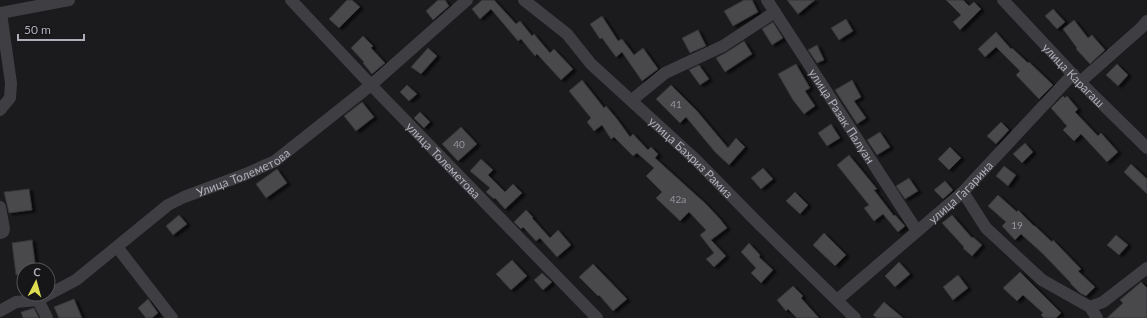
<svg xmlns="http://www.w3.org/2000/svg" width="1147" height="318" viewBox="0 0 1147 318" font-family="Lato,sans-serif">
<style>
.building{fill:#48484c;stroke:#363538;filter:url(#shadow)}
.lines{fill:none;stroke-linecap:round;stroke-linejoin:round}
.minor{stroke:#3f3e43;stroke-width:12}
.labels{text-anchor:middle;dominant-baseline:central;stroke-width:3.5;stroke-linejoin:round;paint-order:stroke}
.number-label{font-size:10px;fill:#95959e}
.street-label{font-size:12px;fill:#afafba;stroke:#161517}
</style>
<defs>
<filter id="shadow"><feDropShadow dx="3.5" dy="2" stdDeviation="1" flood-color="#0009"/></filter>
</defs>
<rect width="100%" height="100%" fill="#1b1a1c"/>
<g class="building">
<path d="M347,0H352L360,7L339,28L329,19Z"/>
<path d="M438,0H445L449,6L433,20L426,11Z"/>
<path d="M482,0H494L516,24L520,21L532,36L534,34L550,53L554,49L573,69L561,80L537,54L535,56L521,39L518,41L491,9L480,19L472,9Z"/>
<path d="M744,0H752L758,12L733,26L724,11Z"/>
<path d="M787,0H815L798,14Z"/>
<path d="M946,0H963L969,6L974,2L981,9L960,30L953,22L961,15Z"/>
<path d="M1053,9L1065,22L1057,29L1045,16Z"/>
<path d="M602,16L618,41L622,39L634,55L643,48L658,69L642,81L622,52L616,57L602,38L600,39L590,24Z"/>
<path d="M846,19L853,31L839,40L831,28Z"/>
<path d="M1074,20L1088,38L1092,35L1105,50L1090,64L1076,49L1077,48L1063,29Z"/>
<path d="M773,22L783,38L772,45L762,29Z"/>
<path d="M698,30L706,46L690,53L682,38Z"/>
<path d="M996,32L1011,49L1012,48L1028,63L1029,62L1053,85L1039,99L1016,75L1020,71L996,47L985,57L978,49Z"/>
<path d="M363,36L373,46L371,48L385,63L372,74L363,63L364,62L351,48Z"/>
<path d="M744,41L752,54L725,72L716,58L727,52Z"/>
<path d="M817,45L824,60L817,63L808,50Z"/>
<path d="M428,48L437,56L421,74L411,67Z"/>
<path d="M796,64L810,88L805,91L815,106L804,114L793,100L778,74Z"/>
<path d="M1117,64L1128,75L1118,86L1106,75Z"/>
<path d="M699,65L709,79L700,85L689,70Z"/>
<path d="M582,80L604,108L606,106L617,119L630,137L633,134L648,150L651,147L658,154L655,158L706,204L720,219L727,228L711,240L726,256L714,267L706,259L714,253L700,235L706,230L689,212L680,221L656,198L662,192L646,176L654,168L637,153L633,156L614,137L611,139L602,125L594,131L587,122L591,118L569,91Z"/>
<path d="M852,80L861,97L854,101L866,118L857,124L835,90Z"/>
<path d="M407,85L417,94L409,101L400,92Z"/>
<path d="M671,85L697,111L728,148L736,138L745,147L729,165L715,152L686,117L680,123L656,99Z"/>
<path d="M1063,96L1065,98L1067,96L1078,109L1075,112L1098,136L1101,133L1118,152L1107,162L1081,134L1074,141L1063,130L1067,126L1051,108Z"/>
<path d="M362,102L374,117L356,131L344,116Z"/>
<path d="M420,112L430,122L424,128L414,118Z"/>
<path d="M1001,122L1009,130L996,144L987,136Z"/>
<path d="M831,124L840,138L827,146L818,133Z"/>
<path d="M461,127L477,144L458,161L442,144Z"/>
<path d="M880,132L890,147L877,155L867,140Z"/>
<path d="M1025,143L1033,152L1022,163L1013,154Z"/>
<path d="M950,147L961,158L949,170L938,159Z"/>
<path d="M849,155L877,189L874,190L894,216L895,215L905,226L898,232L883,214L874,221L864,208L869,205L837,165Z"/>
<path d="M481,159L493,170L488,175L505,192L513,184L522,193L505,209L495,198L494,199L486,192L490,188L470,171Z"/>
<path d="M1131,164L1147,179V194L1124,172Z"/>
<path d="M1004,166L1016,175L1008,186L996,176Z"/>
<path d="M763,168L773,179L761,189L751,178Z"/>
<path d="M277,169L287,183L266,198L256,184Z"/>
<path d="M909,178L918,191L905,199L896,186Z"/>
<path d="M945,181L953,190L943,199L934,190Z"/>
<path d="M29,189L32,210L9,213L4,192Z"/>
<path d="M795,192L808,205L800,214L786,201Z"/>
<path d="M998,195L1017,212L1018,210L1034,226H1035L1052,242L1053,240L1081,269L1078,271L1095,287L1086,296L1080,293L1070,283H1071L1043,254L1021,234L1015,240L1002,226L1006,222L988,206Z"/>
<path d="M526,210L533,217L532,218L550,238L558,230L571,245L557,257L540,238L536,241L523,227L521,229L514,222Z"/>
<path d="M179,215L187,224L173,235L166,226Z"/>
<path d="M952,215L972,238L973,237L982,245L972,256L963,248L964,247L942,223Z"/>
<path d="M824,233L846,255L835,266L813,245Z"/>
<path d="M1116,235L1128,245L1119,255L1107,245Z"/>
<path d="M32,240L36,270H24V274L16,275L12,243Z"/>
<path d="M749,243L760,255L759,257L773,270L761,283L751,273L756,268L741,252Z"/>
<path d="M512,260L527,276L511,290L496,274Z"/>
<path d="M899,262L910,274L895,287L885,276Z"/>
<path d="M593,264L627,299L613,311L599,295L598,296L579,277Z"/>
<path d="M1020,272L1061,313L1056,318H1044L1041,315L1043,313L1023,295L1017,301L1003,288Z"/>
<path d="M542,273L552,282L543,290L534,280Z"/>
<path d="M958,275L968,288L953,300L943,287Z"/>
<path d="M1141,282L1147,288V318H1107L1123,303L1120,300Z"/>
<path d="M793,286L803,296L801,298L819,318H797L788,309L786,311L777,300Z"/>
<path d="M74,299L82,318H59L54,307Z"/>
<path d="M148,299L158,313L152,318H146L138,308Z"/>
<path d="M884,302L903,318H877L873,315Z"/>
<path d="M34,308L39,318H23L21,312Z"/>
</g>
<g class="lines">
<g class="minor">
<path id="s1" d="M291,0L371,85L597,318"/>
<path id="s2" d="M524,0L567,34L591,64L695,159L760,225L855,318"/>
<path id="s3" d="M767,0L917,231"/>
<path id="s4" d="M1003,0L1080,82L1147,148"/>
<path d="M0,13L69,0"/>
<path d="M1080,82L1141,28L1147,21"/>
<path d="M632,100L665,73L723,46L775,12"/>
<path d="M0,110L10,98L11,83L1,13"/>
<path d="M963,192L986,228L1042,280L1090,307L1103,302L1147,268"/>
<path d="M0,207L4,229L3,232L0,233"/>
<path d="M117,247L172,318"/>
<path d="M38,300L47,318"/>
<path id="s5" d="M837,300L963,192L973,181L1073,74"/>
<path d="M1090,307L1097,318"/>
<path id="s6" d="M0,311L16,302L38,300L76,280L168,205L184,197L246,174L275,161L371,85L467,0"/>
</g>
</g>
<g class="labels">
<g class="number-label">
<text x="676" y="104">41</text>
<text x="459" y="144">40</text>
<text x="678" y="199">42а</text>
<text x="1017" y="225">19</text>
</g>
<g class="street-label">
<text stroke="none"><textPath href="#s4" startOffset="103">улица Карагаш</textPath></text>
<text stroke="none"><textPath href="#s3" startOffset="138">улица Разак Палуан</textPath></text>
<text stroke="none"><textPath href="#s2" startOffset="230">улица Бахриз Рамиз</textPath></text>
<text stroke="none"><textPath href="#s1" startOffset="221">улица Толеметова</textPath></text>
<text stroke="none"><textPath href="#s6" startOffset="284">Улица Толеметова</textPath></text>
<text stroke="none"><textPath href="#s5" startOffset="164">улица Гагарина</textPath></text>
</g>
</g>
<g transform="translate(36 282) rotate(6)"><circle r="19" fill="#161517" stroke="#535358"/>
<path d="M0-3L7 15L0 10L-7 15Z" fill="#dedd51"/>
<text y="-6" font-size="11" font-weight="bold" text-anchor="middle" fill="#afafba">С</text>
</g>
<path d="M18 34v6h66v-6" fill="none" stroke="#afafba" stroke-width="2"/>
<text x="24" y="34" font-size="12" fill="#afafba" stroke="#161517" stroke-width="3" paint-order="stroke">50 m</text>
</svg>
